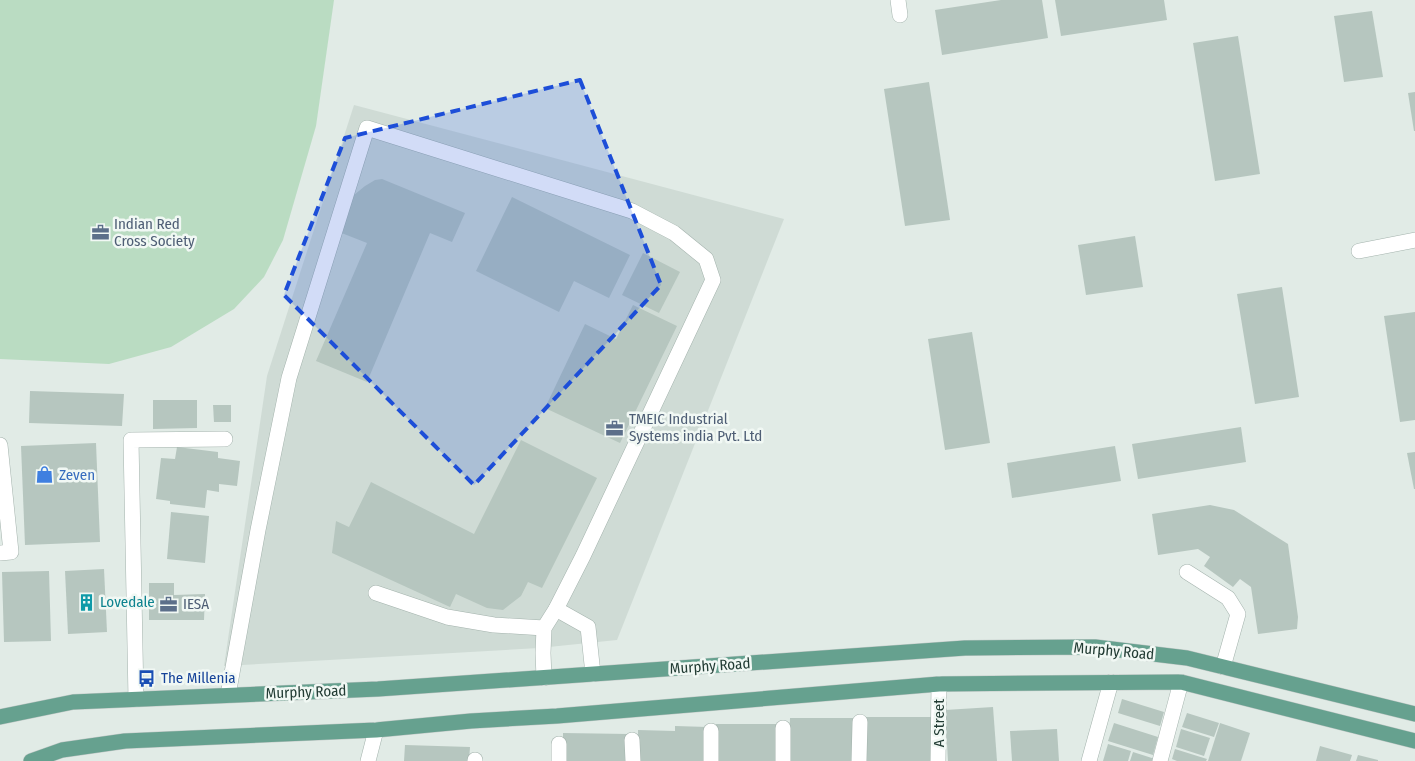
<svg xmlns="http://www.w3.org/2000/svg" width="1415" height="761" viewBox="0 0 1415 761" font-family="'Fira Sans Condensed',sans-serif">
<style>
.built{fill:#cfdbd5}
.green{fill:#badcc2}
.building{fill:#b6c6bf}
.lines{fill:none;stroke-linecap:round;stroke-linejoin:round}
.minor-casing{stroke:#a4b3ad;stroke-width:16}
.major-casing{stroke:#c1c8c6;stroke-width:16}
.minor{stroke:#fff;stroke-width:15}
.major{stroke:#66a18f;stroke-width:15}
.marked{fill:#1d4ed8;fill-opacity:0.2;stroke:#1d4ed8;stroke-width:4;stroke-dasharray:10 6;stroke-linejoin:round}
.labels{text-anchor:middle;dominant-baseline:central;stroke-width:5;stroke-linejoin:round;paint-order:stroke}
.service-label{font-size:15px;fill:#4e5e75;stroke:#f1f8f4;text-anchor:start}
.shop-label{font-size:15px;fill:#366cbe;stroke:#f1f8f4;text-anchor:start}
.culture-label{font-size:15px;fill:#0d838f;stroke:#f1f8f4;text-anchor:start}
.street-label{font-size:15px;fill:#223c34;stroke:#f1f8f4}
.transit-label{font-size:15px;fill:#164399;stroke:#f1f8f4;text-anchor:start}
</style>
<rect width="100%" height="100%" fill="#e1ebe6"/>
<path class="built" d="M354,105L784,219L617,640L539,648L224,666L267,376Z"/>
<path class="green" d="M0,0H334L316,126L283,240L264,277L234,309L171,347L109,364L0,359Z"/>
<g class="building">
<path d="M1001,0H1042L1048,38L942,55L935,10Z"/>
<path d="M1055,0H1164L1167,20L1061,36Z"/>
<path d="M1372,11L1383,77L1344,82L1334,16Z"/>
<path d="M1238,36L1260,174L1215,181L1193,43Z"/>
<path d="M929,82L950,220L905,226L884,89Z"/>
<path d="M1415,92V131H1414L1408,93Z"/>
<path d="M382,179L465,213L452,242L430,233L367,382L316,361L367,243L339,232L354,195L365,186L375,180Z"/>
<path d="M512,197L630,255L609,298L574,281L559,312L476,271Z"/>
<path d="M1135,236L1143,287L1086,295L1078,245Z"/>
<path d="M643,253L680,272L659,313L622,295Z"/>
<path d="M1282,287L1299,397L1255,404L1237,294Z"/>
<path d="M633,305L677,326L620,443L545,408L585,324L616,339Z"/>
<path d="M1415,312V420L1400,422L1384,316Z"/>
<path d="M972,332L990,443L945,450L928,339Z"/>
<path d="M30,391L124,394L122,426L29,423Z"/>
<path d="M153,400H197V428L153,429Z"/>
<path d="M213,405H231V422H214Z"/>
<path d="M1241,427L1246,462L1138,479L1132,444Z"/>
<path d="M521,440L597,478L542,588L528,582L521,596L503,610L487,608L456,594L450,607L332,553L336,521L349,527L371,482L474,534Z"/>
<path d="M96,443L100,542L25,545L21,446Z"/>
<path d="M1115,446L1121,481L1012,498L1007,463Z"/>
<path d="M177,447L218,452V458L240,461L237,486L219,484V492L207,490L205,508L170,504V501L156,499L161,458L175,459Z"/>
<path d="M1415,452V489H1414L1407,453Z"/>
<path d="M1210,505L1234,510L1288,544L1298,617L1297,629L1258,634L1251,587L1240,579L1233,587L1204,566L1210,557L1198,549L1158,555L1152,514Z"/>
<path d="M171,512L209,516L205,563L167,559Z"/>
<path d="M104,569L107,632L68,634L65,571Z"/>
<path d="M49,571L51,641L4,642L2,572Z"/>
<path d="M149,583H174V595L205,594L204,620H149Z"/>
<path d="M1122,699L1164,712L1160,726L1118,713Z"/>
<path d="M993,707L997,761H948L945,710Z"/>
<path d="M1187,713L1219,723L1214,737L1182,727Z"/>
<path d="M864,717H934L933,761H864Z"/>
<path d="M790,718H857L856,761H789Z"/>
<path d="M1114,723L1158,737L1153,755L1108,741Z"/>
<path d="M1220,723L1250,733L1241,761H1208Z"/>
<path d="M716,724H779V761H715Z"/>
<path d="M675,726L708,727L707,761H638V730L675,731Z"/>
<path d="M1057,729L1059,761H1012L1010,731Z"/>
<path d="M1181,729L1210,738L1204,756L1176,747Z"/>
<path d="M563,733L629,734V761H563Z"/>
<path d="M1108,744L1131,751L1128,761H1103Z"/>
<path d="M405,745L470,747L469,761H404Z"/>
<path d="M1320,746L1352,755L1350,761H1316Z"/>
<path d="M1175,749L1207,759L1206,761H1177L1172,759Z"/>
<path d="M1133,752L1155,759L1154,761H1130Z"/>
<path d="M1358,755L1378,760V761H1356Z"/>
</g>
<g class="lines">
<defs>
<g id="minor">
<path d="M898,0L900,15"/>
<path d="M1359,251L1415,240"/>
<path d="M0,445L11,552L0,553"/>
<path d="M1187,572L1228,598L1238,614L1223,667"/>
<path d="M376,593L447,617L494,625L544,628"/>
<path d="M556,609L588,627L593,674"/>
<path d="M228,695L258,530L289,378L367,128L632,211L674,233L706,259L713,280L583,556L556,609L544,628L543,653L544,678"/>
<path d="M136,699L131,440L225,439"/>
<path d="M632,740L633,761"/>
<path d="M368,761L376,730"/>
<path d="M475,761V760"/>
<path d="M559,761V744"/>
<path d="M711,761V731"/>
<path d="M783,761V728"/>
<path d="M859,761L860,722"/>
<path d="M938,761L939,684"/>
<path d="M1089,761L1111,682"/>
<path d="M1160,761L1181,682"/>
</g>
<g id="major">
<path d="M0,717L73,702L378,689L965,648L1095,647L1187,658L1415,714"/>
<path d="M31,761L62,750L125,741L376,730L471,721L557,716L939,684L1181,682L1415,741"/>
</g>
</defs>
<use href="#minor" class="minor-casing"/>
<use href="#major" class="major-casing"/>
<use href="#minor" class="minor"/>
<use href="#major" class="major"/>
</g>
<path class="marked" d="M580,80L661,285L474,485L284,295L345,138Z"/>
<defs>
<symbol id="office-bare" viewBox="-9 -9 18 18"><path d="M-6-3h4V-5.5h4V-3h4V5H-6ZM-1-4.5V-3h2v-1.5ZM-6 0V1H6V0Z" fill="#5c6f8a" stroke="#f1f8f4" stroke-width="2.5" paint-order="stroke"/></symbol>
<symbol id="shop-bare" viewBox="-9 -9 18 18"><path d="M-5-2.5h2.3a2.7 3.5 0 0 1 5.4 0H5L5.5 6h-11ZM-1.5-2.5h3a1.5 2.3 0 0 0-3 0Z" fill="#3f7fe0" stroke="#f1f8f4" stroke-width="2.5" paint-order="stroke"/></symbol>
<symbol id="building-bare" viewBox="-9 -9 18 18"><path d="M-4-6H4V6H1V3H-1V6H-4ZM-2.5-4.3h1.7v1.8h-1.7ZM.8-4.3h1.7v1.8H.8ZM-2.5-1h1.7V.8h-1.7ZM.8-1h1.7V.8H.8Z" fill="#0f9aa8" stroke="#f1f8f4" stroke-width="2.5" paint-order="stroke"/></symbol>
<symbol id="bus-bare" viewBox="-9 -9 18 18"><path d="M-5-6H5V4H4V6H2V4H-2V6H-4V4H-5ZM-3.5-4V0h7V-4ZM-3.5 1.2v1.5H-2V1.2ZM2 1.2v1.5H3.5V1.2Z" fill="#1a4fb4" stroke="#f1f8f4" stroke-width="2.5" paint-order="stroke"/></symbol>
</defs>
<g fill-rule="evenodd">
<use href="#office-bare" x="88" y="220" width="25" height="25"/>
<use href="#office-bare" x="602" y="416" width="25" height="25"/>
<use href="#shop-bare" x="32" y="462" width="25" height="25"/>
<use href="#building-bare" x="74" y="590" width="25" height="25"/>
<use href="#office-bare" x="156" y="592" width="25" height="25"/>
<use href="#bus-bare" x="134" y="666" width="25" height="25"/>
</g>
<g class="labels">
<g class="service-label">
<text x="114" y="224">Indian Red<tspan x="114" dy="17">Cross Society</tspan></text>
<text x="629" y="419">TMEIC Industrial<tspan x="629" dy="17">Systems india Pvt. Ltd</tspan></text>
<text x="183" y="604">IESA</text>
</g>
<g class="shop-label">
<text x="59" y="475">Zeven</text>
</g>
<g class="culture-label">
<text x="100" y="602">Lovedale</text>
</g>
<g class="street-label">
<text transform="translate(1114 651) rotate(5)">Murphy Road</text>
<text transform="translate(710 666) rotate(-4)">Murphy Road</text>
<text transform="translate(306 692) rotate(-2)">Murphy Road</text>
<text transform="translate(939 723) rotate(-90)">A Street</text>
</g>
<g class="transit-label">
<text x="161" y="678">The Millenia</text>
</g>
</g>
</svg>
